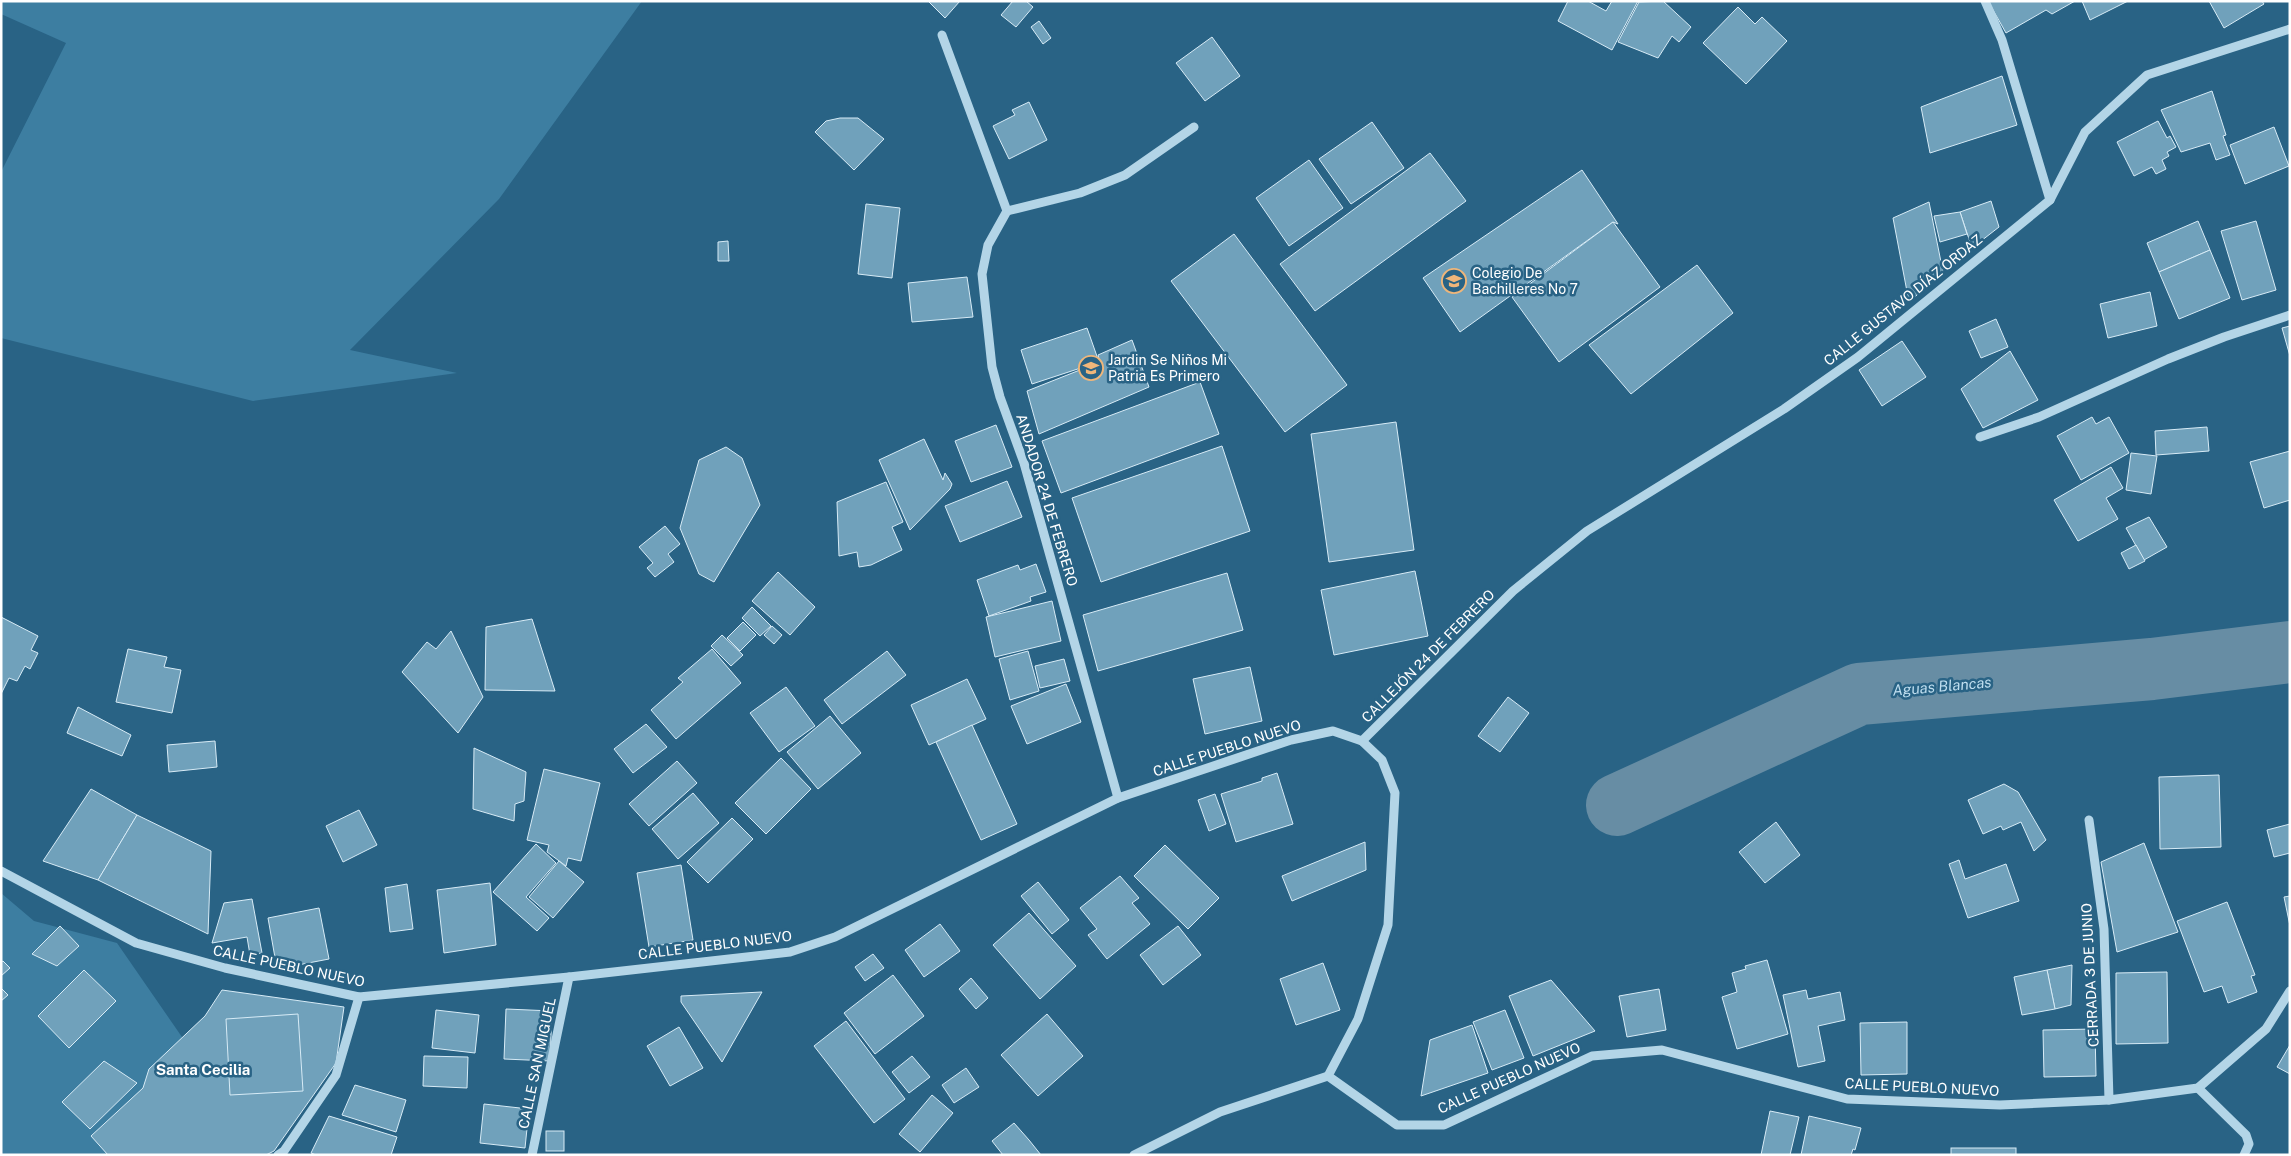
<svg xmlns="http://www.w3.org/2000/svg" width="2291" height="1156" viewBox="0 0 2291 1156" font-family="'Public Sans',sans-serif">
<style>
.green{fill:#3d7ea1}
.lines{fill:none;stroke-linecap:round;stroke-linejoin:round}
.river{stroke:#678da4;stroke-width:62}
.building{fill:#70a1bb;stroke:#d7ebf6}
.minor{stroke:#b3d5e7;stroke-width:9}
.labels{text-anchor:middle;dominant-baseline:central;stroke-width:5;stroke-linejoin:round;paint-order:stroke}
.poi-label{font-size:14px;fill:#fff;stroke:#296385;text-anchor:start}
.street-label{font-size:14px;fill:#fff;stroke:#296385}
.water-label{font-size:15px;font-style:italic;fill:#bfdeef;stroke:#296385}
.neighbourhood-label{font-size:15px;font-weight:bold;fill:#fff;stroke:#296385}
</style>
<rect width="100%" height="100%" fill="#296385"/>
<g class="green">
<path d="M1,1H642L499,199L350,350L457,373L253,401L1,338V172L66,43L1,14Z"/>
<path d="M1,893L34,921L117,943L202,1066L168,1155H1Z"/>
</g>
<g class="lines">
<path class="river" d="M1617,805L1859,694L2152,669L2290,652"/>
</g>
<g class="building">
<path d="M928,1H960L945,18Z"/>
<path d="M1013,1H1026L1033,7L1016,27L1001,15Z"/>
<path d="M1568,1H1588L1606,11L1612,1H1638L1612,50L1558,21Z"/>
<path d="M1663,1L1691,27L1679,42L1672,36L1658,58L1618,42L1639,2Z"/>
<path d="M1988,1H2075L2052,14L2046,10L2006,33Z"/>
<path d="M2082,1H2128L2090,20Z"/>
<path d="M2209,1H2262L2264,4L2224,28Z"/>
<path d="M1738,7L1755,24L1762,17L1787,41L1746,84L1703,43Z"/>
<path d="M1039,21L1051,38L1043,44L1031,27Z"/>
<path d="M1212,37L1240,76L1205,101L1176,63Z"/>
<path d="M2002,76L2017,125L1930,153L1921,107Z"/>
<path d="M2212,91L2226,135L2223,136L2230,155L2216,160L2210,143L2181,152L2161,110Z"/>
<path d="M1029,102L1047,140L1009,159L993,126L1015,115L1012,110Z"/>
<path d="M840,118H858L884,139L854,170L815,132L826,121Z"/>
<path d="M2158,121L2167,138L2170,136L2176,147L2167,152L2169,156L2162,160L2166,169L2156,174L2152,167L2134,176L2117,142Z"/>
<path d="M1372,122L1404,168L1351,204L1319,159Z"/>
<path d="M2274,127L2289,166L2245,184L2230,145Z"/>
<path d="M1430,153L1466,201L1315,311L1280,264Z"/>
<path d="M1309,160L1343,208L1289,246L1256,198Z"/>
<path d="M1582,170L1618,224L1613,222L1460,332L1423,278Z"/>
<path d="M1991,201L1999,227L1972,248L1960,212Z"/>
<path d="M1929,202L1943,272L1909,302L1893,218Z"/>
<path d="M866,204L900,208L892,278L858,274Z"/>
<path d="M1960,212L1967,234L1940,242L1934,216Z"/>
<path d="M2198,221L2210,250L2159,272L2147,243Z"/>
<path d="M2256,221L2276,290L2242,300L2221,231Z"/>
<path d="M1613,222L1660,287L1559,362L1512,297Z"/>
<path d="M1234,234L1347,385L1285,432L1171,281Z"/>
<path d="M728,241L729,261H718V242Z"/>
<path d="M2210,250L2230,298L2179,319L2159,272Z"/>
<path d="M1697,265L1733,313L1631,394L1589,345Z"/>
<path d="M967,277L973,317L912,322L908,283Z"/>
<path d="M2150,292L2157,326L2108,338L2100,304Z"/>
<path d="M1996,319L2008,347L1981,358L1969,331Z"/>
<path d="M2290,326V356L2282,328Z"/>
<path d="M1087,328L1099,362L1032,384L1021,350Z"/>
<path d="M1132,340L1149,387L1039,434L1027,391L1100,362L1098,355Z"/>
<path d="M1902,341L1926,377L1882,406L1859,370Z"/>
<path d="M2010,351L2038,400L1983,428L1961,389Z"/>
<path d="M1200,382L1219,434L1061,493L1042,441Z"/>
<path d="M2092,417L2096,424L2109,417L2129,453L2081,480L2057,436Z"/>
<path d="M1396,422L1414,550L1329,562L1311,434Z"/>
<path d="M996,425L1012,467L971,482L955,441Z"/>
<path d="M2207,427L2209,451L2156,455L2155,431Z"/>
<path d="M924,439L943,480L945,473L952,484L950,489L910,530L879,460Z"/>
<path d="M1222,446L1250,531L1101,582L1072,498Z"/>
<path d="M726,447L742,458L760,505L714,582L699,574L680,528L699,460Z"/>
<path d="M2290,451V500L2264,508L2250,462Z"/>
<path d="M2131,453L2157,456L2151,494L2126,490Z"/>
<path d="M2111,467L2123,488L2106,498L2118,519L2078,541L2054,500Z"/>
<path d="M1007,481L1022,517L960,542L945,506Z"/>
<path d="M886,482L903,522L892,527L902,550L871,565L859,567L857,552L839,556L837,502Z"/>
<path d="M2149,517L2167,547L2144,560L2126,528Z"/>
<path d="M665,526L680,544L668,554L674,562L655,577L647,568L653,563L639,547Z"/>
<path d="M2136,545L2145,561L2129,569L2121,553Z"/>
<path d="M1036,564L1046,592L1030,597L1031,601L989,616L977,580L1018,565L1020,570Z"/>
<path d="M1415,571L1428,636L1334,655L1321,590Z"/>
<path d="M778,572L815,607L790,635L752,601Z"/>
<path d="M1227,573L1243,630L1098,671L1083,615Z"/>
<path d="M1052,601L1061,641L995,657L986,617Z"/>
<path d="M752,607L771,626L760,636L742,618Z"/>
<path d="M1,617L38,636L31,650L38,653L30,669L25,666L17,681L9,678L1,694Z"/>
<path d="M532,619L555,691L485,690L486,627Z"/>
<path d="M743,622L756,635L740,651L727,638Z"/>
<path d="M772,626L782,635L774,644L764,635Z"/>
<path d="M451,631L483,697L458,733L402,672L427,642L436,649Z"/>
<path d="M722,635L743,655L731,666L711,646Z"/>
<path d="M128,649L167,657L164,667L181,670L172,713L116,702Z"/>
<path d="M712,649L741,683L676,739L651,710L683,682L678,678Z"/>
<path d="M887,651L906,675L842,724L824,700Z"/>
<path d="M1028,651L1039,691L1010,700L999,659Z"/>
<path d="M1064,659L1070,681L1040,688L1035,666Z"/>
<path d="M1250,667L1262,721L1205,734L1193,679Z"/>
<path d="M967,679L986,719L929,745L911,705Z"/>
<path d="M1066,684L1081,722L1027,744L1011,706Z"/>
<path d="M786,687L815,726L779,752L750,713Z"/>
<path d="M1508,697L1529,713L1500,752L1478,736Z"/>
<path d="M78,707L131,735L122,756L67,733Z"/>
<path d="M830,716L861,753L818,789L787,752Z"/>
<path d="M646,724L667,747L633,773L614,749Z"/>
<path d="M972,725L1017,824L981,840L936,742Z"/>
<path d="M215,741L217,767L169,772L167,745Z"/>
<path d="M474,748L526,772L524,801L515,804L514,821L473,809Z"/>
<path d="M781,758L811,789L766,834L735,803Z"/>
<path d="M677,761L697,783L649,826L629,804Z"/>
<path d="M544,769L600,783L581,861L568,858L566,866L547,852L549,845L527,840Z"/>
<path d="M1277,773L1293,824L1236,842L1221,794L1262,781V778Z"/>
<path d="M2219,775L2221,847L2160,849L2159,777Z"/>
<path d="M2004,784L2018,792L2046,840L2034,851L2021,822L2003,830L2001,826L1983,834L1968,800Z"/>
<path d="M91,789L137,815L98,880L43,861Z"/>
<path d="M693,793L719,823L678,859L652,829Z"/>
<path d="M1215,794L1226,824L1209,831L1198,800Z"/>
<path d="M359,810L377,845L343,862L326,826Z"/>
<path d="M137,815L211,851L208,934L98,880Z"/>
<path d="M732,818L753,839L708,883L687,862Z"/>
<path d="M1776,822L1800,855L1765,883L1739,852Z"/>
<path d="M2290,824V853L2274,857L2267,830Z"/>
<path d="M1365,842L1366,870L1292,901L1282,876Z"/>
<path d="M2144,843L2178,932L2117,952L2101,862Z"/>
<path d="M536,844L556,863L526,897L549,918L537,931L493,892Z"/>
<path d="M1165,845L1219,898L1188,929L1134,876Z"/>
<path d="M1959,860L1965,879L2006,864L2019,901L1968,918L1949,864Z"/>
<path d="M559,861L584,882L553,918L529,897Z"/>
<path d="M681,865L693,940L649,947L637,873Z"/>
<path d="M1120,876L1139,898L1132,903L1150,924L1107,959L1088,935L1097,929L1080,908Z"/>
<path d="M1038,882L1069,920L1052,934L1021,896Z"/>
<path d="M490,883L496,945L444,953L437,890Z"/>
<path d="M407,884L413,929L390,932L385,888Z"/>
<path d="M2290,896V926L2284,897Z"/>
<path d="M252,899L262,953L250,955L247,937L212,943L224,903Z"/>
<path d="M2227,902L2255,975L2251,976L2257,992L2228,1003L2222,986L2204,992L2177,921Z"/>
<path d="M319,908L329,959L277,969L268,918Z"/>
<path d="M1029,913L1076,966L1040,999L993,945Z"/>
<path d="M940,924L960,951L924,977L905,950Z"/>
<path d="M60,926L79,946L57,966L32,954Z"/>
<path d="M1178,926L1201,955L1163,985L1140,955Z"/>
<path d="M873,954L884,968L865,981L855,967Z"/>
<path d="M1767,960L1788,1034L1737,1049L1722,997L1737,992L1732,973L1746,969L1745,966Z"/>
<path d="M3,961L10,968L1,976V962Z"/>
<path d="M1323,963L1340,1010L1296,1025L1280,979Z"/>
<path d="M2072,965L2071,1005L2055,1009L2047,970Z"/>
<path d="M84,970L116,1001L69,1048L38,1016Z"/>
<path d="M2047,970L2055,1009L2022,1015L2014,977Z"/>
<path d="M2167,972L2168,1043L2116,1044V973Z"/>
<path d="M893,975L924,1016L875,1054L844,1013Z"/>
<path d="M971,978L988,998L976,1009L959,989Z"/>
<path d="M1551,980L1595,1031L1533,1056L1509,996Z"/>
<path d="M1,988L8,995L1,1001Z"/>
<path d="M1659,989L1666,1030L1627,1037L1619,996Z"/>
<path d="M222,990L344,1007L336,1063L274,1151L266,1155H108L91,1136L143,1088L149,1069L205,1016Z"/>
<path d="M1806,990L1808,999L1840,992L1845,1020L1818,1026L1825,1061L1798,1067L1783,995Z"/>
<path d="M762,992L722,1062L681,1002V996Z"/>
<path d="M506,1009L552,1011L550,1061L504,1059Z"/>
<path d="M436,1010L479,1015L475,1053L432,1048Z"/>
<path d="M1505,1010L1524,1058L1492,1070L1473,1022Z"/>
<path d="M298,1014L303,1091L230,1095L226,1019Z"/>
<path d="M1047,1014L1083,1056L1038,1096L1001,1055Z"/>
<path d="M846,1021L905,1099L874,1123L814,1046Z"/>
<path d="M1907,1022V1074L1861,1075L1860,1023Z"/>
<path d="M1472,1025L1488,1073L1421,1096L1430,1040Z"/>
<path d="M679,1027L703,1068L670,1086L647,1046Z"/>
<path d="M2095,1029L2096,1076L2044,1077L2043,1030Z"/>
<path d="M2290,1045V1074L2277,1067Z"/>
<path d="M424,1056L468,1057L467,1088L423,1086Z"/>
<path d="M912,1056L930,1077L909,1093L892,1072Z"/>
<path d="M104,1061L137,1083L90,1129L62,1102Z"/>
<path d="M966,1068L979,1087L954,1103L942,1085Z"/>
<path d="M355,1085L406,1100L396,1132L342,1115Z"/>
<path d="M932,1095L953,1113L920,1152L899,1134Z"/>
<path d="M484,1104L529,1109L525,1148L480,1143Z"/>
<path d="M1770,1111L1799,1117L1790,1155H1761Z"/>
<path d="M329,1116L397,1137L391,1155H316L311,1153Z"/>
<path d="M1809,1116L1861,1128L1855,1150L1853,1149L1851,1155H1801Z"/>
<path d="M1014,1123L1029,1140L1041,1155H1003L992,1141Z"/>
<rect x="546" y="1131" width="18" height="20"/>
<rect x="1951" y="1148" width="65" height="7"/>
</g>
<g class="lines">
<g class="minor">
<path d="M1985,1L2002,40L2050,200"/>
<path d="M942,35L1007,211"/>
<path d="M1007,211L988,245L982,274L992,367L1000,397L1024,463L1118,798"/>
<path d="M1007,211L1080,193L1125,175L1194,127"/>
<path d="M1980,437L2039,417L2168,359L2224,337L2290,315"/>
<path d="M1362,741L1513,591L1587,531L1784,409L1858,357L2050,200L2085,132L2147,75L2290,29"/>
<path d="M2089,820L2104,929L2109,1100"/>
<path d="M1,871L136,943L225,968L359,997L569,977L790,952L835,937L1118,798L1291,740L1333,731L1362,741L1382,760L1395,793L1388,925L1358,1019L1328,1076L1397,1125H1444L1592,1056L1662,1050L1847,1099L2000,1105L2109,1100L2198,1088L2266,1029L2290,991"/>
<path d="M2198,1088L2246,1135L2249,1144L2244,1155"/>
<path d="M278,1155L284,1151L336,1075L359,997"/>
<path d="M532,1155L569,977"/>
<path d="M1134,1155L1220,1112L1328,1076"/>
</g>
</g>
<defs>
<symbol id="school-ring" viewBox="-11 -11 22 22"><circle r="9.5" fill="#296385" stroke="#efb67a" stroke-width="1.5"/><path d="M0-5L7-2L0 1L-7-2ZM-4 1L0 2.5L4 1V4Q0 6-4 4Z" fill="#efb67a"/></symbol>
</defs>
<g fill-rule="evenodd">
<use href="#school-ring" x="1440" y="267" width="28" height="28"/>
<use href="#school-ring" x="1077" y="354" width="28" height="28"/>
</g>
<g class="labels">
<g class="poi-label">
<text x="1472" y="273">Colegio De<tspan x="1472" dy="16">Bachilleres No 7</tspan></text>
<text x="1108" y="360">Jardin Se Niños Mi<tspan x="1108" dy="16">Patria Es Primero</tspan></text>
</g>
<g class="street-label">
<text transform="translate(1903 300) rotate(-39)">CALLE GUSTAVO DÍAZ ORDAZ</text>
<text transform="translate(1047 500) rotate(73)">ANDADOR 24 DE FEBRERO</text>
<text transform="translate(1428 656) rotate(-45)">CALLEJÓN 24 DE FEBRERO</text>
<text transform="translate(1227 748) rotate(-18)">CALLE PUEBLO NUEVO</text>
<text transform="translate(715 945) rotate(-7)">CALLE PUEBLO NUEVO</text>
<text transform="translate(289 966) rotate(12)">CALLE PUEBLO NUEVO</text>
<text transform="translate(2090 975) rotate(-93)">CERRADA 3 DE JUNIO</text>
<text transform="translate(537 1063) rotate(-78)">CALLE SAN MIGUEL</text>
<text transform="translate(1509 1078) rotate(-24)">CALLE PUEBLO NUEVO</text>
<text transform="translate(1922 1087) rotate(3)">CALLE PUEBLO NUEVO</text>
</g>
<g class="water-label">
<text transform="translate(1942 686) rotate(-5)">Aguas Blancas</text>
</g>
<g class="neighbourhood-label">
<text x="203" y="1069">Santa Cecilia</text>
</g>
</g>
<rect width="2291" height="1156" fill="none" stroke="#ffffff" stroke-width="5"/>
</svg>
